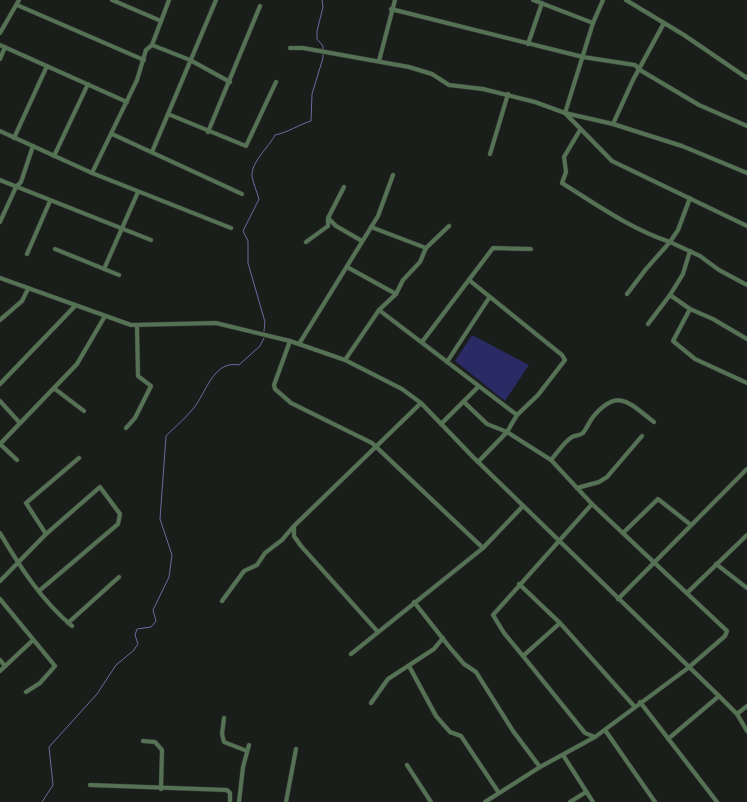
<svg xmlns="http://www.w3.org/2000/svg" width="747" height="802" viewBox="0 0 747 802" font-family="'DM Sans',sans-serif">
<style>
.pitch{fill:#2a2a65}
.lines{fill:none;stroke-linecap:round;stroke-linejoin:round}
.stream{stroke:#6a6ba0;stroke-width:1}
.minor-casing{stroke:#343834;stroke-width:5}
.minor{stroke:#557254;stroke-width:4}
</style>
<rect width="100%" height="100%" fill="#1a1e1a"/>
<path class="pitch" d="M472,335L529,365L505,401L455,361Z"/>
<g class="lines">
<g class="stream">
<path d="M264,331L265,322L248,263V241L243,231L259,199C257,192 253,183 252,176C251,162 269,147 275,135C289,132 298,125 311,121L312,94L323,58V46L317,39V31L323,7L322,0"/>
<path d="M42,802L53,785L49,747L97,694L116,665L133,651L138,644L135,635L137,629L151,627L156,621L153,610L169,577L172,555L160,519L166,436C176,426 188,416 196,405C207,389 215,360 239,365L260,346L264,338"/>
</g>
<defs>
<g id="minor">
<path d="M112,0L161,21"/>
<path d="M533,0L593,23"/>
<path d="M603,0L593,23L565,113L612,161L747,226"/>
<path d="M626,0L684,35L747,78"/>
<path d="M17,5L144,60"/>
<path d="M391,9L583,57L635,65L640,70L699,105L747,126"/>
<path d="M0,33L19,0"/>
<path d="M528,44L542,3"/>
<path d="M0,45L127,102"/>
<path d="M152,45L190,60L230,82"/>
<path d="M290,48H303L409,67L432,74L449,85L483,89L535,102L565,113L613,124L682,146L747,173"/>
<path d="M0,59L5,47"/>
<path d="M379,61L395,0"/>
<path d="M168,114L246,146L276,82"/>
<path d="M613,124L633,80L664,23"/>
<path d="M580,130L564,157L566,172L562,183C597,205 631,229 670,242L646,269L627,294"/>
<path d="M0,131L92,173L231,228"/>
<path d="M208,132L260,6"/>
<path d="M112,134L242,194"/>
<path d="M14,138L47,66"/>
<path d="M152,152L216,0"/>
<path d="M490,154L508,94"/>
<path d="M54,156L88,84"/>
<path d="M92,173L137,80L146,50L152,45L169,0"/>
<path d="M0,180L151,240"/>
<path d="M690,198L678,230L670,242L700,256L719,270L747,285"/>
<path d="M329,219L336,226L362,241"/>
<path d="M0,222L16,187L21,182L33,146"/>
<path d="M371,227L426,248"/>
<path d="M306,242L328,226V218L344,187"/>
<path d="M55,249L119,275"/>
<path d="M690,251L683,274L670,295L690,309L673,341L695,359L747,383"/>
<path d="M27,254L50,201"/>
<path d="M347,267L396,294"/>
<path d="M104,269L138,192"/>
<path d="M0,278L131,325L216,323L290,341L345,360L402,389L421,403L473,457L719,696L737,714L747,731"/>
<path d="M469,280L562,355L565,360L538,395L517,415L507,432L478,462"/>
<path d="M690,309L713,319L747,339"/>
<path d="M379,310L517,415"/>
<path d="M0,320L22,301L28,289"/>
<path d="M648,324L670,295"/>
<path d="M290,341L274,385L275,389L291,403L372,443L483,548"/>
<path d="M422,342L493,248L531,249"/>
<path d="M299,344L378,216L393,175"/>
<path d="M345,360L379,310L396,294L403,280L420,262L426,248L449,226"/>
<path d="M447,362L489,298"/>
<path d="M0,384L75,306"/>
<path d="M55,389L84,411"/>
<path d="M0,401L20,423"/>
<path d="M464,402L487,424L507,432L551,460L592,504L727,631L725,636L688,668L595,737L540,767L485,802"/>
<path d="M441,424L478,387"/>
<path d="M126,428L135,418L151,386L138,376L137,326"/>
<path d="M0,444L77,364L105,316"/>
<path d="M0,444L17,460"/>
<path d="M551,460C557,453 564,442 572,437C576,435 579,436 583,433C587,428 589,422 593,417C618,387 629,403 654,422"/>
<path d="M577,488L599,482L607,477L642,436"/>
<path d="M0,533C20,567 42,601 72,626"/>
<path d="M623,533L658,499L691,525"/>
<path d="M46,534L26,503L79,458"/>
<path d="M716,564L747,588"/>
<path d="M0,581L46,534L100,487L120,514L118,524L39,591"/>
<path d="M519,584L560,623L634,706"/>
<path d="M688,592L747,535"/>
<path d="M0,599L55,666L40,683L26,692"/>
<path d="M618,599L747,469"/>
<path d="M222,601L244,571L257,565L265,553L282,540L293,527"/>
<path d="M414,602L451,649L464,664L476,672L513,731L540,767"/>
<path d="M68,623L119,577"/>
<path d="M560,623L523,656L504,633L493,615L592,504"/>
<path d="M378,632L301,546L294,536V526L421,403"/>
<path d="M351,654L483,548L523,506"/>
<path d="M523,656L585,733L595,737"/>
<path d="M0,660L5,666"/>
<path d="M409,666L436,716L450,732L461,736L499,793"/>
<path d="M0,671L33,640"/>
<path d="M640,702L717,802"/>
<path d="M371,703L388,679L434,649L443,638"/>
<path d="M737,714L747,706"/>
<path d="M224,718L222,734L224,742L247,751"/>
<path d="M605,730L655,802"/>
<path d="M668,739L719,696"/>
<path d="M143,741L155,742L162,750L161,789"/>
<path d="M563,755L593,802"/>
<path d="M407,765L431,802"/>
<path d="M90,785L227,790L230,793V802"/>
<path d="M239,802L243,767L249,745"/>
<path d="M286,802L296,749"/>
<path d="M570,802L586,792"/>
</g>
</defs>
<use href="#minor" class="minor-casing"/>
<use href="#minor" class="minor"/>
</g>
</svg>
